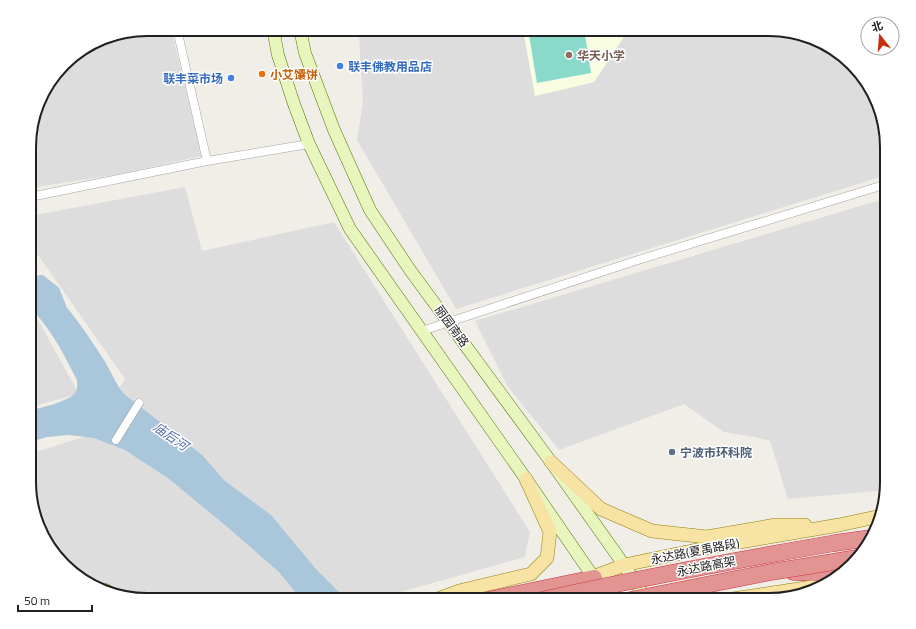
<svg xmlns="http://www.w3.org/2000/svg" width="916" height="629" viewBox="0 0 916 629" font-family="'Titillium Web','Noto Sans SC',sans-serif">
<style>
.residential{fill:#ddd}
.education{fill:#f8fde2}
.pitch{fill:#89dacb}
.water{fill:#a9c6db}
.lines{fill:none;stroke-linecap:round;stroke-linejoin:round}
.canal{stroke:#a9c6db;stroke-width:10}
.street-casing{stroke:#a4a4a4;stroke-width:9}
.secondary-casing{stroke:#53720b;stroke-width:13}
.primary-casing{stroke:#938009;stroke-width:14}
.highway-casing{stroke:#d13047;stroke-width:17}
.street{stroke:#fff;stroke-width:8}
.secondary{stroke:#e8f6be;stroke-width:12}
.primary{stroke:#f7e3a4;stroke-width:13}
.highway{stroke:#e29493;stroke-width:16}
.highway-bridge-casing{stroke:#d13047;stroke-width:17;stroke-linecap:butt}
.highway-bridge{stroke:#e29493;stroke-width:16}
.education-dot{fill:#8d6e63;stroke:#fff;stroke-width:1.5}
.shop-dot{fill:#3f7fe0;stroke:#fff;stroke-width:1.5}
.food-dot{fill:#e8710a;stroke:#fff;stroke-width:1.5}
.service-dot{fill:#5c6f8a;stroke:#fff;stroke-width:1.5}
.labels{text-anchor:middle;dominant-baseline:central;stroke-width:3;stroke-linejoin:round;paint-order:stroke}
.education-label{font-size:12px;font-weight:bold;fill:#785e54;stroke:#fff;text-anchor:start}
.shop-label{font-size:12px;font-weight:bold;fill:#366cbe;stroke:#fff;text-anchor:start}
.food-label{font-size:12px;font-weight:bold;fill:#c56008;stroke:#fff;text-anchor:start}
.street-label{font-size:12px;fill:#202020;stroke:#fff}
.service-label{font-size:12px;font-weight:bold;fill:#4e5e75;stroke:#fff;text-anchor:start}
.water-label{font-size:13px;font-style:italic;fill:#516caa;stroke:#fff}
.rim{fill:none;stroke:#202020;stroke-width:2}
</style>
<rect width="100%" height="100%" fill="#f0eee6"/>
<g class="residential">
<path d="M147,29H171L202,156L114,175L30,188V132L41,95L69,59L102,38Z"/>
<path d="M359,29H523L535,96L594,82L629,29H776L807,35L840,53L871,88L887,140V175L456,309L357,140L363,101L359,37Z"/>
<path d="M185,187L202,251L334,222L530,532L525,557L372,600H140L109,594L76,576L45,541L30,497V454L92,434L125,379L38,255L30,246V216Z"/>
<path d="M887,198V490L788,499L770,441L755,437L724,432L684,404L559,450L508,387L475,321Z"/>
<path d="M30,310L38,320L79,394L30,407Z"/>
</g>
<path class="education" d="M523,29H629L594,82L535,96Z"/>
<path class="pitch" d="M528,29H584L591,73L537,83Z"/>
<path class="water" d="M30,269C59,294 81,324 102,357C110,369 115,383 124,394L202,455L225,481L271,515L315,568L347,600H302L279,572L225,525L168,478L125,450L94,438L78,436L68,435L47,437L30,442V411C42,407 68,402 75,393C78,389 77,385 77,380C62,351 53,332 30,307Z"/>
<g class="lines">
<path class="canal" d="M41,280L55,291L61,306"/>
<defs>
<g id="street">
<path d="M177,29L207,161"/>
<path d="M30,197L207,161L309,144"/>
<path d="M422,331L449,322L638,260L887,184"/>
<path d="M116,440L139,403"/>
</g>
<g id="secondary">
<path d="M273,29L278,55L294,104L309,144L350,229L526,479L594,578L612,600"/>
<path d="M300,29L305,53L334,130L370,210L410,270L551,462L624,565L647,600"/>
<path d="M106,590V592"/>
</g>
<g id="primary">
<path d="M551,462L601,509L652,531L707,537L776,525H805"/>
<path d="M585,580L624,565L716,546L839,525L881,516"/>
<path d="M435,600L459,591L531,574L547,558L550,532L526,479"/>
<path d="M726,600L825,585"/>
</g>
<g id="highway">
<path d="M835,543L871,538"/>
<path d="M839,561L857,558"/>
<path d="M793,572L838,574"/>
<path d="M488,600L594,578"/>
</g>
</defs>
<use href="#street" class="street-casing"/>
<use href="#secondary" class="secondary-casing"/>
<use href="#primary" class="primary-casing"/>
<use href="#highway" class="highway-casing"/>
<use href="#street" class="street"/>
<use href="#secondary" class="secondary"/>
<use href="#primary" class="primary"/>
<use href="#highway" class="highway"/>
<defs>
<g id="highway-bridge">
<path d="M542,600C639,578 737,560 835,543"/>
<path d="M630,600L771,572L839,561"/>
</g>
</defs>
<use href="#highway-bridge" class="highway-bridge-casing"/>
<use href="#highway-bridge" class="highway-bridge"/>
</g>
<circle class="education-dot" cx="569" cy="55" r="4"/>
<g class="shop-dot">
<circle cx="340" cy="66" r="4"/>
<circle cx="231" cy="78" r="4"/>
</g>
<circle class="food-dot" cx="262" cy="74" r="4"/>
<circle class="service-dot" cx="672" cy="452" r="4"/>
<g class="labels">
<g class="education-label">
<text x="577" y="55">华天小学</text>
</g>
<g class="shop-label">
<text x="348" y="66">联丰佛教用品店</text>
<text x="223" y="78" text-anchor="end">联丰菜市场</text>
</g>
<g class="food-label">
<text x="270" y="74">小艾馕饼</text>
</g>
<g class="street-label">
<text transform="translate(452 326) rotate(54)">丽园南路</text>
<text transform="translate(695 551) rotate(-11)">永达路(夏禹路段)</text>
<text transform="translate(706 566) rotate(-11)">永达路高架</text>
</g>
<g class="service-label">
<text x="680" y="452">宁波市环科院</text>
</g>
<g class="water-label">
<text transform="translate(171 436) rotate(35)">庙后河</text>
</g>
</g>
<path d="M0 0H916V629H0ZM147 36H769A111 111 0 0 1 880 147V482A111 111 0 0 1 769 593H147A111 111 0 0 1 36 482V147A111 111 0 0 1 147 36Z" fill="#fff" fill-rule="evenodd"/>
<path class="rim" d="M147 36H769A111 111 0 0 1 880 147V482A111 111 0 0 1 769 593H147A111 111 0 0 1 36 482V147A111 111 0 0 1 147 36Z"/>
<g transform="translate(880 36) rotate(343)"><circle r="19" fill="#ffffff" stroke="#a6a6a6"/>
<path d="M0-3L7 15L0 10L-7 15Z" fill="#c4300b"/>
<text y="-6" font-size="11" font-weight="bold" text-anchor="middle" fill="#202020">北</text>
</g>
<path d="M18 605v6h74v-6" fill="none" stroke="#202020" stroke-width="2"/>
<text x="24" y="605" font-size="12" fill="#202020" stroke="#ffffff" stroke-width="3" paint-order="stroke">50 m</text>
</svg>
